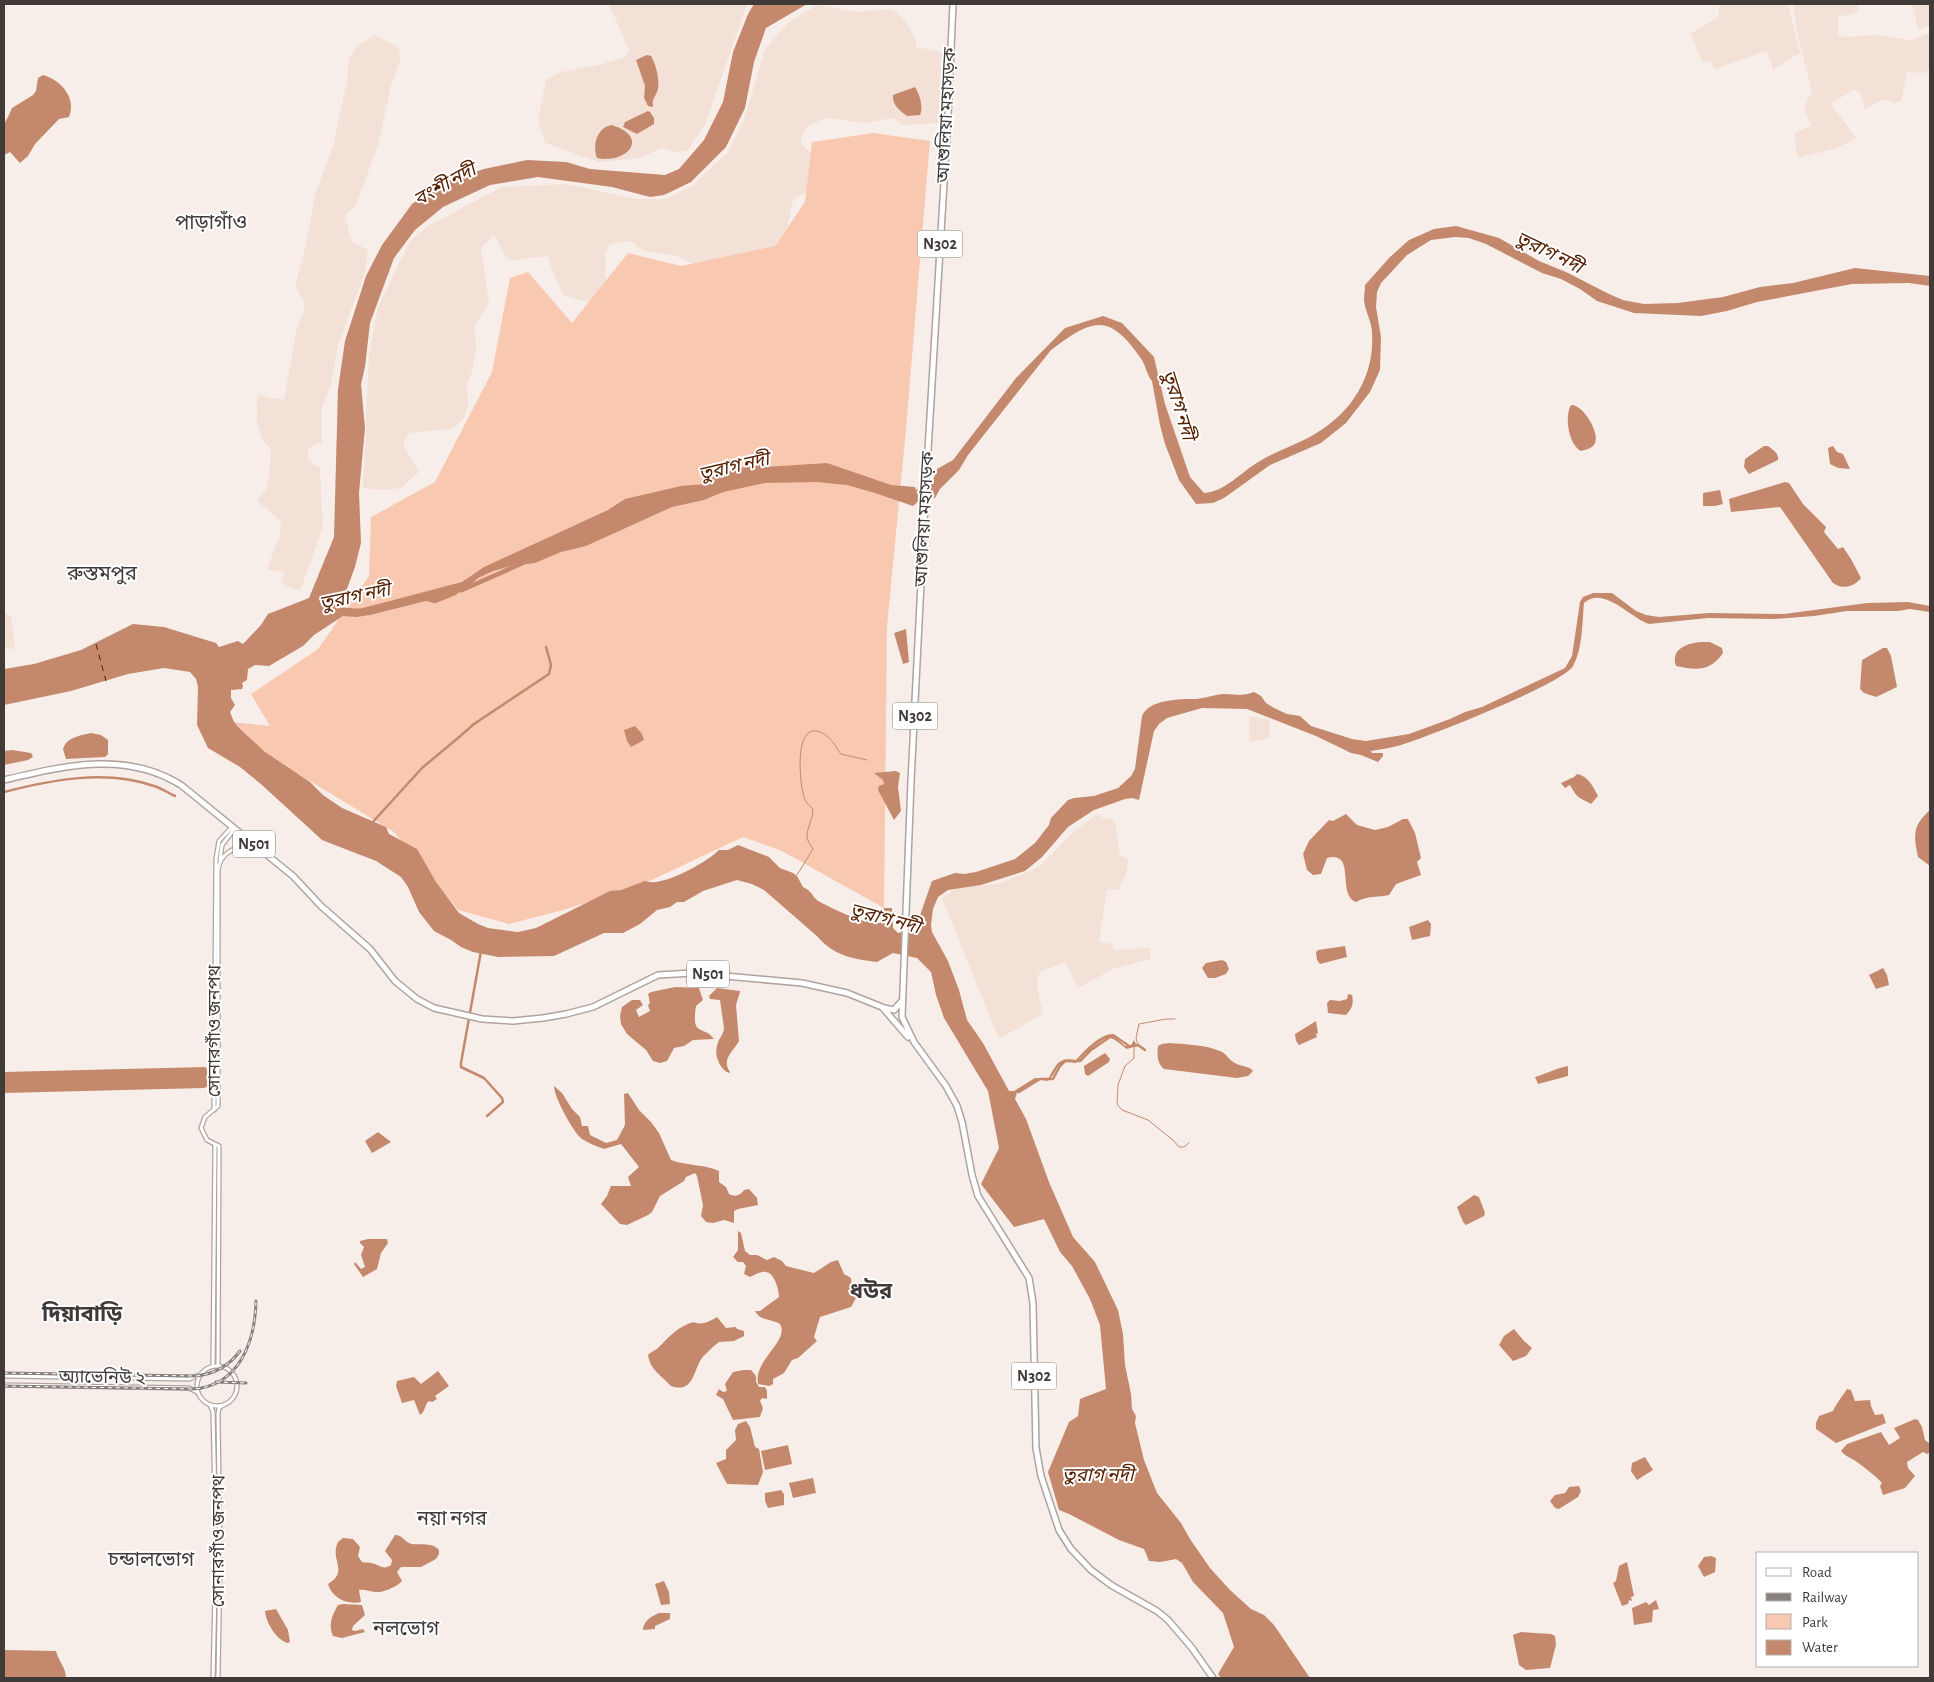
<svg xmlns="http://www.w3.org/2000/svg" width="1934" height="1682" viewBox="0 0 1934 1682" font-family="'Alegreya Sans','Noto Sans Bengali',sans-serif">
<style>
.built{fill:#f3e1d8}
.green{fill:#f8c8b1}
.water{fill:#c4896c}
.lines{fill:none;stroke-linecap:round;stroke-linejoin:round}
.stream{stroke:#c4896c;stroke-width:1}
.canal{stroke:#c4896c;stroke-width:2.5}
.river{stroke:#c4896c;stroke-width:4.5}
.ferry{stroke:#562000;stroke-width:1;stroke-dasharray:6 5;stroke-linecap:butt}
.secondary-casing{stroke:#aea49f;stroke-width:5.5}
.highway-casing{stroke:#aea49f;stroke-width:8}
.secondary{stroke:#fff;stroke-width:3}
.highway{stroke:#fff;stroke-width:5}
.rail-casing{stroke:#88817e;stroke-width:3}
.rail{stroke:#fff;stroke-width:1;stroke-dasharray:4;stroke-linecap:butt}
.labels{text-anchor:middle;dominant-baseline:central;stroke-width:4;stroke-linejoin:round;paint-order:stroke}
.shield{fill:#fff;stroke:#797674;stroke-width:1}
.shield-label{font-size:16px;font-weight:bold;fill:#403b39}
.street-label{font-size:18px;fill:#403b39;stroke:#fff}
.water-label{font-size:19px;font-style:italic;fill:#562000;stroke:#fff}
.quarter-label{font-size:20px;fill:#403b39;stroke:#fff}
.district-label{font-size:22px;font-weight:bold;fill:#403b39;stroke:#fff}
</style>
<rect width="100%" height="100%" fill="#f8eee9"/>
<g class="built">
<path d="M609,4H747L705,125L687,151L676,152L661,148L640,158L599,162L545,143L538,120L546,80L561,72L594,66L624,58L629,50Z"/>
<path d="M1719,4H1788L1800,53L1773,70L1767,51L1715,69L1710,61L1702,62L1691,33L1719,17Z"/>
<path d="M1793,4H1857L1859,12L1838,17V37L1881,35L1910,40L1930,33V69L1924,73L1907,72L1901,101L1895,103L1884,99L1865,109L1861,95L1854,89L1831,104L1856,138L1838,148L1798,158L1794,133L1811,126L1804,108L1812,91L1798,38Z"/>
<path d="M1912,4H1930V26L1918,29Z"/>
<path d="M817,5L856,12L893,9L904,20L915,37L916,47L942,52L941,123L903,125L892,118L866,123L826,118L808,125L801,137L802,145L811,153L814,191L794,197L787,227L775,246L693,264L676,256L644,251L630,241L609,244L605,256L606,280L601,290L589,302L564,296L552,270L548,256L513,260L507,259L494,235L481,248L489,303L475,326L476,352L472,372L467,384L468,406L464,418L452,429L409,433L403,445L419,472L401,488L384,490L363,488L369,356L378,307L410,241L428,226L502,187L566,184L637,199H665L693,185L728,152L744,120L765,49L789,22Z"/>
<path d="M375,35L392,44L399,49L401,58L390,89L379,142L355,208L349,211L345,216L352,242L368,250L365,273L339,342L330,388L322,407V442L308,448V460L320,468L323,527L300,591L281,583L284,572L267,569L279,537L281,521L257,501L266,489L269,477L271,450L262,438L257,421V403L259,394L268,398L284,399L296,332L304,310V302L295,285L305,249L315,195L333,146L347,81L349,59L357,46Z"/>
<path d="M7,614L11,616L15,645L12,649H7L4,643V615Z"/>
<path d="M1251,716L1269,720L1270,738L1250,742L1249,725Z"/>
<path d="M1098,814L1103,819L1110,818L1115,822L1120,856L1127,858L1128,861L1126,874L1118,890L1107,889L1099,942L1113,944L1114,950L1150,948L1151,959L1115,968L1078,988L1065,962L1040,972L1037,979L1038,991L1043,1014L999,1039L942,898L957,888L997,884L1030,871L1041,865L1073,832Z"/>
</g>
<path class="green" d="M873,133L930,141L906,430L887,626L884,908L782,851L743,837L641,885L563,910L509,924L458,910L394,832L209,720L270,726L251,694L318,649L369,576L371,517L435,482L492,372L510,278L528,272L572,323L628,253L681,266L775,246L805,202L812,142Z"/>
<g class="water">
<path d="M754,4H807L766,28L754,62L745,108L726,147L691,182L664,195L650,197L612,187L538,177L490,185L443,207L415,230L394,258L370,323L365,367L361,384L365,428L359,493L361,543L355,567L340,608C345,606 354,610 363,608L462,582L484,567L608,510L625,499L681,486L705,484L709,471L722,472L761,464L766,467L827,463L891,485L915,487L916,490C930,482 932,486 937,469L953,460L1016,378L1065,328L1103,316L1122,323L1154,357L1165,404L1190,477L1204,493C1225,492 1242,471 1260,461C1275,452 1292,446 1308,438C1348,417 1375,380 1372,333C1372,322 1365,311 1364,300C1364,295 1365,290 1365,285L1390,257L1409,240L1434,229L1456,226L1499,238L1539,261L1566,272L1609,294L1623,300L1644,304L1678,303L1723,297L1760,287L1793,283L1855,268L1930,276V286L1909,283L1852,284L1757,302L1727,311L1701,316L1634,313L1597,301L1580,289L1561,279L1542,273L1486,244L1469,238L1455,237L1431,240L1407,255L1381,283L1377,292L1376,307L1381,337L1380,370L1370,392L1346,423L1321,443L1270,465L1224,498L1213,503L1196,504L1179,480L1165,444L1160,425L1152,381C1147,375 1146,367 1142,360C1110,313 1094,317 1051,350L968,455L959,470L940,489L935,498L919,501L913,506L875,493L847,485L817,482L765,483L723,492L704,500L672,507L586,546L561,552L535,563L511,566L493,571L478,578L462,592L370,615L356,617L343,616L314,635L303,646L269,666L255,665L248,669L247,680L242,683L243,686L242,689L231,690V698L235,705L230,712L234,722L239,728L265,752L310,782L323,795L342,808L386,827L389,834L417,849L436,882L459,913L478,924L488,928L518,932L536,928L610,891L621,890L645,881C662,888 707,862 719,850H728L738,845L769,857L780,868L793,873L797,876L803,887C814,892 811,897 820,902C835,910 864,924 880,923L881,914L884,908H892L893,928L898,933L903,932L917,924L932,881L955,873L964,874L976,872L1015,859L1035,843L1049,825L1051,818L1068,800L1074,798L1094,796L1118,788L1131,776L1135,769L1142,716C1149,699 1180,699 1196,699C1205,698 1214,695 1223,694C1237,694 1240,697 1254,692L1261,696L1266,703L1274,708L1287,714L1300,716L1311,726L1352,739L1366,741L1409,734L1450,719L1465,712L1482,707L1565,668L1572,656L1580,602L1583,597L1593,593H1612L1636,611L1646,615L1659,617L1709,613L1784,614L1867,603L1908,602L1930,606V612L1910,609L1898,611H1847L1814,616L1774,619L1708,618L1649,624C1631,618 1603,585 1584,603C1582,623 1583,648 1573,666C1563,684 1427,737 1401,745C1391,748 1381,749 1371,751L1372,753H1383V756L1378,762L1361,755L1351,753L1316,736L1247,709L1202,708L1167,718L1159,724L1154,731L1139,800L1132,798L1125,799L1094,810L1068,827L1042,857L1025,871L981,885L948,890L938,897L933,909L931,925L932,932L948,961L959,990L967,1020L983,1043L1009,1091H1014L1035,1078L1048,1079C1057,1065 1057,1057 1076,1060C1084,1051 1098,1036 1111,1034L1125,1046L1131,1045L1134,1040L1137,1046L1127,1049C1122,1046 1116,1039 1110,1038C1102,1037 1082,1057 1076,1063C1053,1059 1061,1071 1047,1081L1039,1079L1036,1081L1017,1093L1015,1099L1026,1119L1049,1182L1073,1237L1095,1262L1118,1310L1123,1334L1125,1365L1131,1394L1132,1409L1136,1416L1135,1423L1144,1460L1157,1493L1181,1523L1190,1539L1210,1568L1230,1590L1251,1609L1264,1615L1274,1625L1310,1678H1221L1218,1674L1234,1647L1223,1613L1193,1582L1182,1563L1176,1559L1160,1562L1149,1561L1144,1549L1119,1540L1069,1514L1059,1510L1048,1472L1069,1422L1078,1416L1080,1399L1106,1389L1100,1325L1090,1299L1072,1266L1060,1252L1044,1219L1014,1227L981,1184L999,1148L988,1091L944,1018L936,995L931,972L917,958L893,953L877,962C853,959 834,956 818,937L764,890L752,884L737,880L703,891L684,902H677L670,907L657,910L640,924L623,933H604L554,956L498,957L473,952L461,947L451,940L434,931L419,912L408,887L401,877L376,861L322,840L262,785L240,767L208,748L197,725L198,687L196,679L190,672L164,668L128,674L71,691L4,705V669L34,664L81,650L133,624L164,627L216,643L219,647L238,641L243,644L261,625L268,614L309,598L334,537L338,389L345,341L366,276L382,245L412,204L445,182L484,169L527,160L566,162L590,169L665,175L679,169L704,140L723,102L733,52L748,14Z"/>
<path d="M647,55L651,56C656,64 661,83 657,92C654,99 652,99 653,107L648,106L644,98L645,86L636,60Z"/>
<path d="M43,75C61,80 77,98 69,117L59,119L35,144L28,156L20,163L10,152L4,155V124L8,117L12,108L33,95L36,91L38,78Z"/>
<path d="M915,87C919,94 924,106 920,115L907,116C900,111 892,105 893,95Z"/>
<path d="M648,111L650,112L654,118V124L637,134L623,127L625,122Z"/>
<path d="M612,125C651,138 626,164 597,158C592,145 597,127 612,125Z"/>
<path d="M1571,405C1583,404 1600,433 1595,443C1593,448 1586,450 1581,451C1569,445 1564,417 1571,405Z"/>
<path d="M1764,446H1768C1773,450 1779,453 1778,460L1749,474L1744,467L1745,459Z"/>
<path d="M1833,446L1837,452L1843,454L1850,469L1838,468L1830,464L1828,448Z"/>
<path d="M1785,482L1789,483L1803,504L1826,527L1824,532L1838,549L1843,547L1851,559L1861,578C1854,587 1843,590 1833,583L1780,507L1731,512L1729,499Z"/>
<path d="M1720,490L1723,504L1715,506H1703V493Z"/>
<path d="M906,629L909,662L903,664L894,633Z"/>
<path d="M1702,642H1710L1722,648L1723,653C1710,672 1696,670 1676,666C1670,649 1687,643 1702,642Z"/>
<path d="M1883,648H1887L1891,656L1897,687L1876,697L1864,693L1860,689L1862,660Z"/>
<path d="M635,726L642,734L644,740L631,747L627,741L624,730Z"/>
<path d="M91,733L101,735L108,740V754L105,757L66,759L63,749C67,737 79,736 91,733Z"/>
<path d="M12,750L31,753L33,757L28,760L4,765V751Z"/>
<path d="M896,771L900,773L898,787L901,811L894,820L878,790L879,786L884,784L883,780L874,773Z"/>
<path d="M1577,774C1588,776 1593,786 1598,796L1591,804C1577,796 1578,799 1570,785L1565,788L1561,783L1574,777Z"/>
<path d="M1930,810V866L1918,857C1913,834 1913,825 1930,810Z"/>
<path d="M1346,814L1357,825L1375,830L1388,827L1403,819H1408L1415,833L1421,858L1417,862L1421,875L1396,884L1389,895C1374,898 1370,895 1356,902C1336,895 1357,850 1327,858L1321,874L1313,875L1307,870L1303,854L1309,841L1329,820L1333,821Z"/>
<path d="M1428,920L1431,924L1430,936L1412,940L1409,927Z"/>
<path d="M1345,946L1347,957L1320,964L1317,960L1316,952L1318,950Z"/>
<path d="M1222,960L1226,962L1229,969L1226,974L1215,978H1208L1202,968L1206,963Z"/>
<path d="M1883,968L1887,975L1889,985L1876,989L1869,975Z"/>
<path d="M675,987L699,988L703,1000L696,1006C691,1038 703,1024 714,1039L693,1040L684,1046L674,1048L667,1061L660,1063L653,1061L646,1050L627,1034L621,1024L620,1016L622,1007L632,1000H640L643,1005L636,1010L639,1017L650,1011L648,1005L650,1003L648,994L651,992Z"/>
<path d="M717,988L740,991V992L736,1005L739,1041C733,1052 721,1059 730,1072L729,1073C720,1070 714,1055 717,1046C718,1039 724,1034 724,1028L720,1000L710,999L709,996Z"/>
<path d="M1348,994L1352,995C1354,1003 1352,1009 1346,1015L1328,1013L1327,1003L1330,1000L1340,1001L1347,999Z"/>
<path d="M1316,1021L1318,1033L1316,1034L1317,1037L1299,1045L1296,1041L1295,1034Z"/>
<path d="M1169,1043C1184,1044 1206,1045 1220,1051C1226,1053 1229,1060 1235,1063C1241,1067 1248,1065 1253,1071L1248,1076L1237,1078L1164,1069C1157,1063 1157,1055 1158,1046L1162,1044Z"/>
<path d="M1105,1053L1110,1059L1109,1062L1088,1076L1085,1074L1084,1066Z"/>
<path d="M1568,1066V1076L1538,1084L1535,1077C1546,1074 1556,1068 1568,1066Z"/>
<path d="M205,1067L209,1071V1086L204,1088L4,1093V1072Z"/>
<path d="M554,1086L562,1093L572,1109L580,1117L582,1126H588L590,1135L606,1143L617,1140L625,1125L624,1094L628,1093L639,1110L651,1122L659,1133L671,1160C687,1166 704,1164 719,1171V1182L726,1187L729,1194C735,1197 740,1196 744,1190L749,1189L757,1198L758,1205L738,1209L734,1211V1223L724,1220L713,1223L706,1222L701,1216L703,1205L697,1176L695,1173L686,1177L684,1181L660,1196L652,1212L648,1215L627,1225L620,1224L601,1204L607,1196L611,1186H631L628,1177L639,1167L621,1144L604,1149C596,1146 588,1143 582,1139C573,1132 554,1097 554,1086Z"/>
<path d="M378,1132L391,1142L372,1153L365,1141Z"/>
<path d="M1474,1195L1479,1197L1485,1213L1484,1216L1466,1225L1463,1222L1457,1207Z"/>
<path d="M738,1231L741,1233L745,1251L750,1255H757L767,1260L774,1257L782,1261L786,1266L814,1273L831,1262L838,1260L844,1274L851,1278L852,1287L848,1292L855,1295L856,1298L851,1307L820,1317L814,1337L817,1341L798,1358L792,1360L784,1373L773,1379V1384L769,1386L758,1384C753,1360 790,1341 780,1324C771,1319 760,1321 755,1311H760L779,1297C779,1291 775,1273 766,1272C761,1271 755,1275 750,1277L744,1274L746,1266L743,1262H738L733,1257L738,1250Z"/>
<path d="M368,1239H387L388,1243L381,1253L377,1269L363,1277L354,1264L355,1262L361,1269L365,1267L361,1255L364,1247L360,1243V1241Z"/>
<path d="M717,1317L726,1328L736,1327L737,1329L744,1331V1336L734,1341L719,1342C715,1345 704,1355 702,1358C693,1370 694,1394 671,1386C662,1376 650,1370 648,1355C651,1352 654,1351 658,1348C669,1337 678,1326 694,1322C701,1326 711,1321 717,1317Z"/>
<path d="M1514,1329L1524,1341L1532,1348L1526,1356L1513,1361L1499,1345L1504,1336Z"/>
<path d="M743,1370H751L756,1376V1382L759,1387H765L767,1391V1399L762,1398L760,1401L763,1408L760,1417L733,1420L723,1399L716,1395L719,1389L723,1392L727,1391L725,1384L733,1372Z"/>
<path d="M438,1371L449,1386L435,1396L437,1399L432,1402L429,1401C424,1405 426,1411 420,1415L414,1400L402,1403L396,1386L397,1381L414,1377L421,1384Z"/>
<path d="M1847,1389L1851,1390L1855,1401L1870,1400L1871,1406L1875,1415L1883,1414L1886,1423L1836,1443L1816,1429V1423L1819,1416L1833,1411C1837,1402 1842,1397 1847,1389Z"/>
<path d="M1915,1419L1918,1420L1922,1427L1925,1440L1930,1444V1452L1927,1454L1923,1452L1907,1462L1908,1468L1915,1476L1905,1488L1883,1495L1880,1486L1882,1483C1875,1475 1866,1469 1857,1462C1851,1457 1847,1458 1841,1451L1847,1444L1881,1432L1889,1445L1900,1438L1894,1428Z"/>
<path d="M746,1421L750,1427L755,1447L759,1449L763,1472L758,1485L727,1484L716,1463L726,1459V1450L736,1440L735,1430L738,1424Z"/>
<path d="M788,1445L792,1464L765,1470L761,1451Z"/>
<path d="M1645,1457L1653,1470L1637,1480L1631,1471L1632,1463Z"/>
<path d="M813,1478L816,1493L793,1498L789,1483Z"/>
<path d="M1579,1486L1581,1491L1578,1497L1559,1509L1555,1508L1550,1501L1555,1495L1565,1493L1569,1487Z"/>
<path d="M781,1490L784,1494V1505L768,1508L765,1501V1493Z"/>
<path d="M395,1535C403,1535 405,1543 412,1544C421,1545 432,1542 439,1550V1554L436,1559L421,1567H401L397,1572L402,1581C398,1586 386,1591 380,1592C373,1593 366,1589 359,1590L361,1602C347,1605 332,1598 328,1584C350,1571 329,1560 338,1542L343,1538L353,1539L360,1547L358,1556L362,1562C365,1563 368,1562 371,1563C379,1564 383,1571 391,1565L392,1560L385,1551Z"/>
<path d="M1711,1556L1716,1558L1715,1572L1704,1577L1698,1566L1704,1557Z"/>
<path d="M1627,1562L1634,1596L1631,1597L1632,1601L1629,1600L1628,1604L1622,1606L1613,1583L1616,1581L1619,1566Z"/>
<path d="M664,1581L669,1592L670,1604L661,1605L655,1584Z"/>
<path d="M1656,1600L1659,1609L1653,1610L1652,1622L1634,1625L1632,1608L1646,1602L1649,1605Z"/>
<path d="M343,1604L362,1605L365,1615L353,1626L352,1630L355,1631L363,1629L365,1632L342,1638L333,1636C328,1625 332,1615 338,1605Z"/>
<path d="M276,1609L288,1630L290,1642L287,1643C276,1639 266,1623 265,1611Z"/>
<path d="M659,1613H670V1619L655,1626V1629L643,1630C643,1621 652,1616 659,1613Z"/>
<path d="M1521,1632L1551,1634L1555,1636L1556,1645L1550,1668L1526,1670L1519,1665L1513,1635Z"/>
<path d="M4,1650L56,1651C59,1662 66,1668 66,1678H4Z"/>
</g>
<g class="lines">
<g class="stream">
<path d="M797,875L813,849C811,845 808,842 807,838C806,830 813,819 813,809C810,806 807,804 805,800C799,785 792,711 827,736C833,740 836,748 841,754L867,760"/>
<path d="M1138,1045L1136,1038L1139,1024L1166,1019H1175"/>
<path d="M1134,1047V1058L1125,1066L1118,1085L1117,1104L1122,1110L1148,1120L1174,1141L1179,1147H1184L1189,1143"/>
</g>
<g class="canal">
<path d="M4,792C51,780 106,769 154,786C161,788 168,793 175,796"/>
<path d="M371,824L422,768L458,738L474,724L549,674L551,665L546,647"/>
<path d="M481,951L461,1063V1067L484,1078L502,1098L503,1102L487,1116"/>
<path d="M1134,1046L1138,1045L1145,1050"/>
<path d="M1075,1061H1080L1091,1050L1113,1035L1129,1046"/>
<path d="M1019,1092L1040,1079H1053L1060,1066L1065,1061"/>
</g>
<g class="river">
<path d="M462,590L523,563"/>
<path d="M425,598L435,601L455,593"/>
</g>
<path class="ferry" d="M96,644L106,681"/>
<defs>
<g id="secondary">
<path d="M220,860L222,845L235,828"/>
<path d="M214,1110L216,859L219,841L232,827"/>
<path d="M218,1365L219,1146L207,1140L201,1128L205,1117L218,1106V871C219,852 236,847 253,844"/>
<circle cx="217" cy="1386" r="20"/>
<path d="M213,1366L215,1144"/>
<path d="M4,1376L189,1379L199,1375"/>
<path d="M4,1385L189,1388L197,1392"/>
<path d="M210,1405L213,1412L216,1547L213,1678"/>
<path d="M218,1678L220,1558L218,1414L219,1408L222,1406"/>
</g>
<g id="highway">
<path d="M953,4L948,115L926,484L911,781L902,1017L914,1042L946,1086L957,1106L962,1122L972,1175L978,1196L1029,1278L1033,1303L1036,1448L1041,1476L1059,1530L1071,1549L1091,1570L1111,1585L1157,1611L1168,1620L1192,1648L1213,1678"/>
<path d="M4,780C64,766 125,750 181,785L293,876L321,906L370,949L395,981L417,999L434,1008L482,1019L513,1021L543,1018L566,1014L593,1007L658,975L692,973L802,983L847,993L882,1007L908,1037"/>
<path d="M884,1008L894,1010L901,1002"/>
</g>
</defs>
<use href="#secondary" class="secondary-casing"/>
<use href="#highway" class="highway-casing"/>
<use href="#secondary" class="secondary"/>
<use href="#highway" class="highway"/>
<defs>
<g id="rail">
<path d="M4,1373L196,1376C214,1374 229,1366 240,1351"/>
<path d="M216,1382L246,1383"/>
<path d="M4,1386L194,1389C240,1385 255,1341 256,1301"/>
</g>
</defs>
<use href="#rail" class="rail-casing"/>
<use href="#rail" class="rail"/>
</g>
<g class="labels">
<g class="shield">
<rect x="917.5" y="230.5" width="45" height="27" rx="4"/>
<rect x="892.5" y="702.5" width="45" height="27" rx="4"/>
<rect x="233" y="830.5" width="42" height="27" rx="4"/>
<rect x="687" y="960.5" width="42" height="27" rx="4"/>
<rect x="1011.5" y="1362.5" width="45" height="27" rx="4"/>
</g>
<g class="shield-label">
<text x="940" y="244">N302</text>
<text x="915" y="716">N302</text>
<text x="254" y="844">N501</text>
<text x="708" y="974">N501</text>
<text x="1034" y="1376">N302</text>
</g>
<g class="street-label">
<text transform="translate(947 115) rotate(-87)">আশুলিয়া মহাসড়ক</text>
<text transform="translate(925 519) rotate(-87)">আশুলিয়া মহাসড়ক</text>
<text transform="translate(215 1031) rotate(-90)">সোনারগাঁও জনপথ</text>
<text transform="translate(102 1378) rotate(1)">অ্যাভেনিউ ২</text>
<text transform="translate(219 1541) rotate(-90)">সোনারগাঁও জনপথ</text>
</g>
<g class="water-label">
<text transform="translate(445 185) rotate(-29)">বংশী নদী</text>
<text transform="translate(1549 253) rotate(26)">তুরাগ নদী</text>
<text transform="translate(1178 405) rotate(73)">তুরাগ নদী</text>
<text transform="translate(734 467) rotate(-13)">তুরাগ নদী</text>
<text transform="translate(355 597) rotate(-12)">তুরাগ নদী</text>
<text transform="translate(885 919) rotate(15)">তুরাগ নদী</text>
<text x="1098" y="1475">তুরাগ নদী</text>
</g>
<g class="quarter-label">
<text x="211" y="223">পাড়াগাঁও</text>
<text x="102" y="574">রুস্তমপুর</text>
<text x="452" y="1519">নয়া নগর</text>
<text x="151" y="1560">চন্ডালভোগ</text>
<text x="406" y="1629">নলভোগ</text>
</g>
<g class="district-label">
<text x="871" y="1291">ধউর</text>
<text x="82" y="1314">দিয়াবাড়ি</text>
</g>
</g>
<rect width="1934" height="1682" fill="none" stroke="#403b39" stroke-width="10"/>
<rect x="1756" y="1552" width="162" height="115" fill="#ffffff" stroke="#b3b1b0"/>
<rect x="1766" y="1568" width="25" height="8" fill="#ffffff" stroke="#b3b1b0"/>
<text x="1802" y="1577" font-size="15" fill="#403b39">Road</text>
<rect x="1766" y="1593" width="25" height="8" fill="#88817e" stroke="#b3b1b0"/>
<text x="1802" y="1602" font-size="15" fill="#403b39">Railway</text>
<rect x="1766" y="1614" width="25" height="15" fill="#f8c8b1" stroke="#b3b1b0"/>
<text x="1802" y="1627" font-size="15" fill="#403b39">Park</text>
<rect x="1766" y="1640" width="25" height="15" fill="#c4896c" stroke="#b3b1b0"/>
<text x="1802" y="1652" font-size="15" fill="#403b39">Water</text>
</svg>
